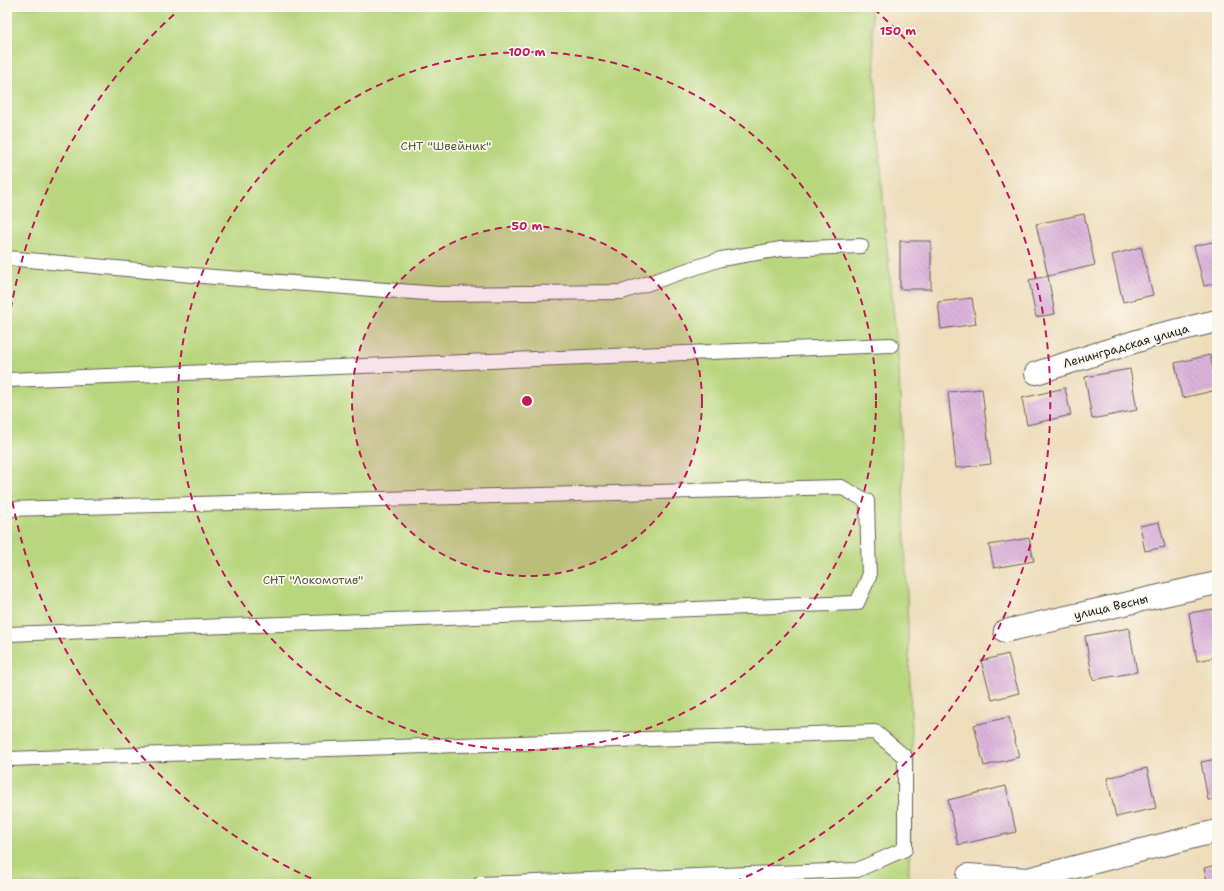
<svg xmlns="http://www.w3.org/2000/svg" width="1224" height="891" viewBox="0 0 1224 891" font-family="'Shantell Sans',sans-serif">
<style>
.garden{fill:#b8d67d;stroke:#6a794c}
.building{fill:url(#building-back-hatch)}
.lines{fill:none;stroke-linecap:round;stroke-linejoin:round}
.service-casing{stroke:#666054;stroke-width:16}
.minor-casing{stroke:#666054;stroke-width:24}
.service{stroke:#fff;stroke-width:14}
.minor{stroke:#fff;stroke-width:22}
.ring{fill:none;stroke:#c2185b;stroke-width:2;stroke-dasharray:7 5}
.labels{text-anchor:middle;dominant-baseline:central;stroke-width:3.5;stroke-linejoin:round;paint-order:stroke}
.park-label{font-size:12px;fill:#535d3e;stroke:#fbf7ec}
.street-label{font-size:12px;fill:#1c1c1c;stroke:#fbf7ec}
.centre{fill:#c2185b;stroke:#fbf7ec;stroke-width:2}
.ring-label{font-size:12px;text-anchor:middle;font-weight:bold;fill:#c2185b;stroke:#fbf7ec;stroke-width:3.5;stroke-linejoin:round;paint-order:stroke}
</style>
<defs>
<pattern id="building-back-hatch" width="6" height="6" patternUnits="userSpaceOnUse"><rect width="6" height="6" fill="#dcb3db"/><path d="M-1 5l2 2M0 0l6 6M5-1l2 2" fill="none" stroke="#bc99bb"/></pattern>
</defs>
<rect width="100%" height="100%" fill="#fbf7ec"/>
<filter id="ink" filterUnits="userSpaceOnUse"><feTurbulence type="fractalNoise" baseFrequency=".025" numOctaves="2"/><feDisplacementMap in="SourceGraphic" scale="8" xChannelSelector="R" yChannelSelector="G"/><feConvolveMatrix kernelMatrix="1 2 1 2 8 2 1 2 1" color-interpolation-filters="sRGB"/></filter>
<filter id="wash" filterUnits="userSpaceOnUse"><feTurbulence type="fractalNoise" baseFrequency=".012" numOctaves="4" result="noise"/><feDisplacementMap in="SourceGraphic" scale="16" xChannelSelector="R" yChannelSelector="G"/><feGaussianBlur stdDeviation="0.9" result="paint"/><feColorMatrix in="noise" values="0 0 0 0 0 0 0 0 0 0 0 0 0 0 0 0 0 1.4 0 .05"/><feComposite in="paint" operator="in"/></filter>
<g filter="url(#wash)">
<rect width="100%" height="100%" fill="#edb"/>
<path class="garden" d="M7,7H871L885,230L899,365L913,772L908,884H7Z"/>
<g id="blocks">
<g class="building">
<path d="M1084,214L1095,265L1048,276L1036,224Z"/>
<rect x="900" y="241" width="31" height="48"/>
<path d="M1217,241V283L1204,286L1194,246Z"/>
<path d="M1141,247L1153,295L1123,302L1112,255Z"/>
<path d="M1048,276L1055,314L1036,317L1029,280Z"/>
<path d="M972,298L976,324L941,329L938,302Z"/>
<path d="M1210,355L1217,390L1182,398L1175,363Z"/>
<path d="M1130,369L1137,410L1092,419L1085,377Z"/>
<path d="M1065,388L1071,415L1027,425L1022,398Z"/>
<path d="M982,389L991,464L956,468L948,392Z"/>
<path d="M1159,522L1165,547L1145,551L1140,526Z"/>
<path d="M1029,538L1034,561L994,568L989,545Z"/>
<path d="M1213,609L1217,633V657L1197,661L1189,613Z"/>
<path d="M1129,628L1137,672L1093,680L1085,636Z"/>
<path d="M1008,654L1019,693L992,700L981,661Z"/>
<path d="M1009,717L1019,757L984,766L974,725Z"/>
<path d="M1217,759V799L1208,800L1201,762Z"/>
<path d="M1147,768L1156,808L1116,817L1107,778Z"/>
<path d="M1006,786L1016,832L958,845L948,800Z"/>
<path d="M1217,865V884H1208L1204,868Z"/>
</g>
</g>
</g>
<g filter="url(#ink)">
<use href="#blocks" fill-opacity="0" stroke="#666054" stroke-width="1"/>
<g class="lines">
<defs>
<g id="service">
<path d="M7,258L214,277L439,294L622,292L721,259L781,249L861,246"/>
<path d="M7,380L891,345"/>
<path d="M7,509L841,487L867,501L869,577L857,603L7,634"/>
<path d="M7,759L875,732L905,757V849L857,870L480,884"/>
</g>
<g id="minor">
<path d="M1036,373L1153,336L1217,321"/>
<path d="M1005,631L1217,583"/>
<path d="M968,875L1028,879L1217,831"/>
</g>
</defs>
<use href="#service" class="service-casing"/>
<use href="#minor" class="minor-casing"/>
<use href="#service" class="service"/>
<use href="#minor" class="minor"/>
</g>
</g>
<circle cx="527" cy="401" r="175" fill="#c2185b" fill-opacity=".12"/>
<g class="ring">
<circle cx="527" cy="401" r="175"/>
<circle cx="527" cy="401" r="349"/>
<path d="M322 883A524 524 0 0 1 7 469M7 333A524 524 0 0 1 180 9M874 9A524 524 0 0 1 732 883"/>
</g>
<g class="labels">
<g class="park-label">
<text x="446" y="146">СНТ "Швейник"</text>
<text x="313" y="580">СНТ "Локомотив"</text>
</g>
<g class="street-label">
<text transform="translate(1126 346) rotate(-16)">Ленинградская улица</text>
<text transform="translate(1111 607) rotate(-13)">улица Весны</text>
</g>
</g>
<circle cx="527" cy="401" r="6" class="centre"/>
<g class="ring-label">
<text x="898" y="35">150 m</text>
<text x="527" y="56">100 m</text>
<text x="527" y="230">50 m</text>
</g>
<rect width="1224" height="891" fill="none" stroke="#fbf7ec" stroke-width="24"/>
</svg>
